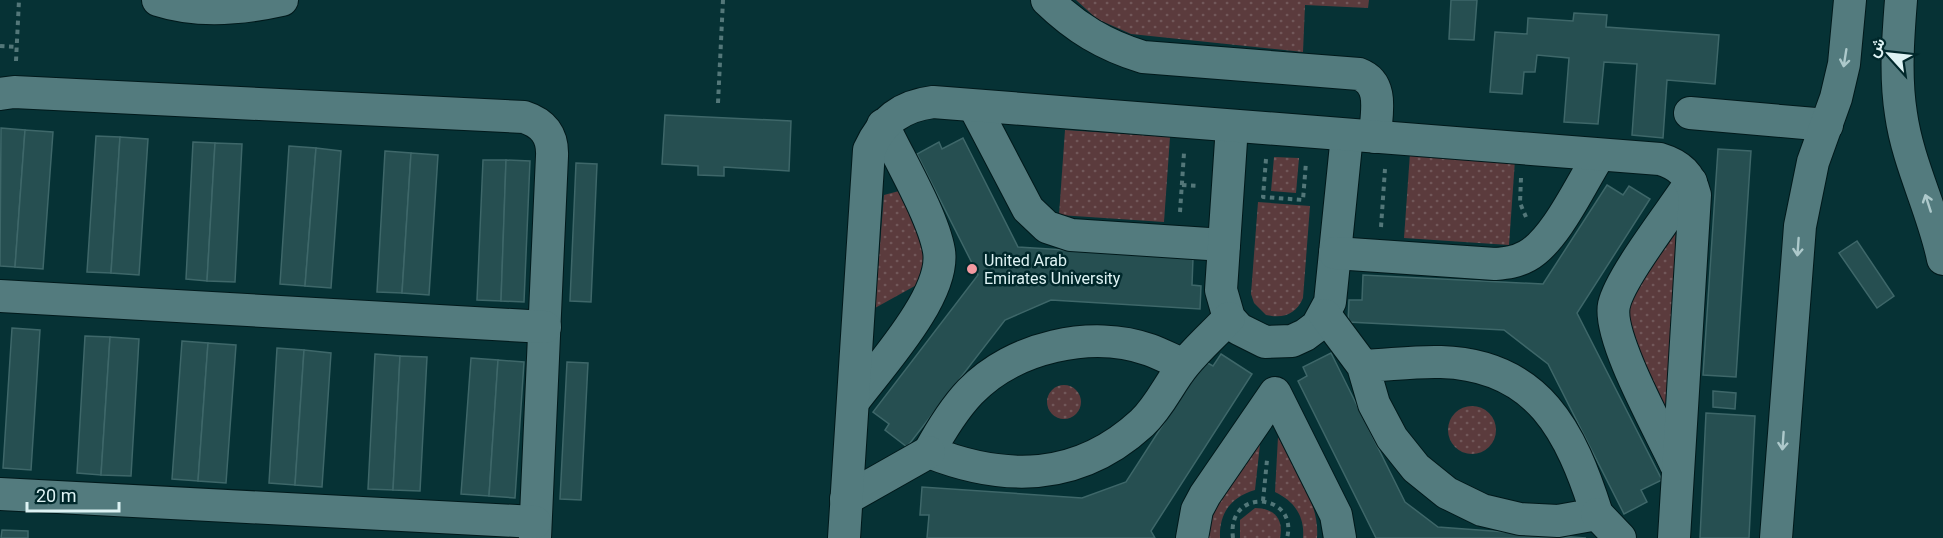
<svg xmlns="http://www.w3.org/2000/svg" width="1943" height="538" viewBox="0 0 1943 538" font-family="Roboto,Vazirmatn,sans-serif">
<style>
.grass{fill:url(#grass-dots)}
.building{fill:#264f51;stroke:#3e6769;stroke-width:1.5}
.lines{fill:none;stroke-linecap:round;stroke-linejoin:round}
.minor-casing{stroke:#00191b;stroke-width:34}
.path{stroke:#537779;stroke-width:4;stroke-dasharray:4.5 4.5;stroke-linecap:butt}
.minor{stroke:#537b7e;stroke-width:32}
.oneway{stroke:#adc9cb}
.poi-dot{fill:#f49aa1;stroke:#00282b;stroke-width:2}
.labels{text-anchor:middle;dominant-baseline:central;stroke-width:5;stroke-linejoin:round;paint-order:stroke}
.poi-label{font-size:16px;fill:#def3f4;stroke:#00282b;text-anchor:start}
</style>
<defs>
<pattern id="grass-dots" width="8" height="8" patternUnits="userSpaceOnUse" patternTransform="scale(1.5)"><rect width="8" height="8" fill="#5b3b3d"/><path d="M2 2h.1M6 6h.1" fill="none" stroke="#72585a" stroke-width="1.8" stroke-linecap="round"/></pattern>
</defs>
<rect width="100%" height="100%" fill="#063235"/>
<g class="grass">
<path d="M1076,0H1369L1368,8L1305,5L1303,52L1131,34L1097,19Z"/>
<path d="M1065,130L1170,137L1164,222L1059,215Z"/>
<path d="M1410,153L1515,160L1509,245L1404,238Z"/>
<path d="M1274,157L1299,158L1296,193L1271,191Z"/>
<path d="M899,191L929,245L922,282L875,308L884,195Z"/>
<path d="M1258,202L1310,206L1303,298C1296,314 1284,319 1266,315L1254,303L1251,294Z"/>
<path d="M1676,230L1668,416L1622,312Z"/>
<circle cx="1064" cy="402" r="17"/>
<circle cx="1472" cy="430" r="24"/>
<path d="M1261,435L1255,490C1231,497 1219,513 1220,538H1206L1209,511Z"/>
<path d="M1278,437C1294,467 1320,503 1317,538H1303C1305,516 1294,501 1275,492Z"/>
<path d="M1255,508C1274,508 1284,519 1280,538H1240V520Z"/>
</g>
<g class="building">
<path d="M1451,0H1477L1474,40L1449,39Z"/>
<path d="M1574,13L1607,15L1606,27L1719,35L1715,84L1667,80L1663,138L1632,135L1637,64L1604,62L1598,124L1564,122L1569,58L1537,55L1535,72H1524L1522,94L1490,92L1495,32L1527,34L1528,18L1573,21Z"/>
<path d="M665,115L791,121L789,171L724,167V176L698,175V166L662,164Z"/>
<path d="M1,128L25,130L15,267L0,266Z"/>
<path d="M25,130L53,132L43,269L15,267Z"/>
<path d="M96,136L120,137L111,273L87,272Z"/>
<path d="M120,137L148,139L139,275L111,273Z"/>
<path d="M963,138L1018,247L1193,258L1192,285L1201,286L1200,309L1051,300L1005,320L907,447L885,430L889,424L873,412L978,275L917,154L939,142L942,149Z"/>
<path d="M193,142L215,143L207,281L186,279Z"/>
<path d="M215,143L242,144L235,282L207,281Z"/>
<path d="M289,146L316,148L305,286L280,284Z"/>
<path d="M316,148L341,151L331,288L305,286Z"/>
<path d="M1718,149L1751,151L1736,377L1703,375Z"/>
<path d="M385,151L411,153L402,293L377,292Z"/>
<path d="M411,153L438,155L429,295L402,293Z"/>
<path d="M483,160H506L501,301L477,300Z"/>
<path d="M506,160L530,161L524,302L501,301Z"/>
<path d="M576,163L597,164L591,302L570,301Z"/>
<path d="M1607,185L1623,195L1629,186L1650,199L1577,313L1662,480L1641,490L1647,502L1624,514L1548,364L1504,330L1348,322L1349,300H1362L1363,275L1543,284Z"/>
<path d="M1857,241L1894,296L1877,308L1839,253Z"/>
<path d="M12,328L40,330L31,470L3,468Z"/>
<path d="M85,336L110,337L101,475L77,473Z"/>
<path d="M110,337L139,339L131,476L101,475Z"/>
<path d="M182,341L208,343L198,481L172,479Z"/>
<path d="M208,343L236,345L226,483L198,481Z"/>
<path d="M277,348L304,350L295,485L269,483Z"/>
<path d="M304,350L331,353L322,487L295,485Z"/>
<path d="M1331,353L1405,502L1438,527L1586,538H1376L1298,381L1307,376L1303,367Z"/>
<path d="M375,354L400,356L393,490L368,489Z"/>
<path d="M1221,354L1252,374L1151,531L1155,538H927L929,515H920L922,487L1082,498L1126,482L1204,361L1213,366Z"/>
<path d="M400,356L427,357L420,491L393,490Z"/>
<path d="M471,358L498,360L489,496L461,494Z"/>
<path d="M498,360L524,362L515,498L489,496Z"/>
<path d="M567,362L588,363L581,500L560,499Z"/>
<path d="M1713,391L1736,393L1735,409L1713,407Z"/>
<path d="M1706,413L1755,416L1749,538H1700Z"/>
<path d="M2,530L28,531V538H1Z"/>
</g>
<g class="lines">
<defs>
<g id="minor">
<path d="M158,0C198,13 242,9 282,0"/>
<path d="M1047,0C1076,28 1104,45 1143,57L1359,74C1385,84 1376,114 1375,137"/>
<path d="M1901,0C1898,38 1895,76 1901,114C1908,164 1933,210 1943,259"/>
<path d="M0,94L14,92L524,117C543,123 553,135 552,156L535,538"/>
<path d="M974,106L1028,209L1047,227L1071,235L1224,245"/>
<path d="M1690,113L1827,125"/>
<path d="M1232,126L1221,290L1229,318L1239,329L1265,342L1292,341L1305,335L1317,326L1330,302L1347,135"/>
<path d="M1335,253L1495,264C1507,263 1516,262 1527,256C1555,241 1581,184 1598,157"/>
<path d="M0,296L545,327"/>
<path d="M1325,315L1363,366L1374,404L1392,438L1416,468L1447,493L1482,510L1520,519L1558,521L1597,514C1571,432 1539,365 1441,362C1416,361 1389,365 1363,366"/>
<path d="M1184,365C1172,360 1161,354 1150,350C1092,329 1013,347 970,392C953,410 941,430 929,452C1005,482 1078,482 1142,423C1161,405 1169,383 1185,364C1198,348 1215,333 1229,318"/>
<path d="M853,402C879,367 946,295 939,251C933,216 899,159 883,125"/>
<path d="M1676,465C1661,432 1607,337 1614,305C1620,277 1673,210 1691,182"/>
<path d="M0,494L535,522"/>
<path d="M846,499L929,452"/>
<path d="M1597,514L1620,538"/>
<path d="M844,538L869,150C882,121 901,106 933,102L1660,159C1680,165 1690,175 1695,195L1674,538"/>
<path d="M1192,538L1197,510L1205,495L1275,393L1336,515L1340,538"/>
<path d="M1776,538L1800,226L1813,162L1836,98L1844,64L1850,0"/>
</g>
</defs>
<use href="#minor" class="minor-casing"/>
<g class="path">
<path d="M0,46L16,47"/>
<path d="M16,61L19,0"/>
<path d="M718,103L723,0"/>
<path d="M1266,159L1263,197L1303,200L1306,162"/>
<path d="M1521,178L1520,203L1526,217"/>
<path d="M1182,185L1199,186"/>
<path d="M1180,212L1184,153"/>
<path d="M1381,227L1385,169"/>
<path d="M1263,501L1267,460"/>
<path d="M1233,538C1226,486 1299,493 1287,538"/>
</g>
<use href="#minor" class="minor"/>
</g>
<defs><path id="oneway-shaft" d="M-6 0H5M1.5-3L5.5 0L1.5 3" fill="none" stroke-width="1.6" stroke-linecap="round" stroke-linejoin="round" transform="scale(1.5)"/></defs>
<g class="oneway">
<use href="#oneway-shaft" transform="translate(1845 58) rotate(99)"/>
<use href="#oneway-shaft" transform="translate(1928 203) rotate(-108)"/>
<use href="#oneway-shaft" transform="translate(1798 247) rotate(94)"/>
<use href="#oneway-shaft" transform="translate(1783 441) rotate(94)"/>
</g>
<circle class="poi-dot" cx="972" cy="269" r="6"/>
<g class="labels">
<g class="poi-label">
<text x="984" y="260">United Arab<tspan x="984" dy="18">Emirates University</tspan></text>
</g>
</g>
<g transform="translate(1889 54) rotate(297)" stroke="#00282b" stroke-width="4.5" paint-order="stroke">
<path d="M0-4.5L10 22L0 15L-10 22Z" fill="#def3f4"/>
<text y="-9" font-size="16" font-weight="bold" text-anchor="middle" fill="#def3f4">ش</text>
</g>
<path d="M27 502v9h92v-9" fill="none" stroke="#def3f4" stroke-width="3"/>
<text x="36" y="502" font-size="18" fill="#def3f4" stroke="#00282b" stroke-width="4.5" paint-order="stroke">20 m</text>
</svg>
